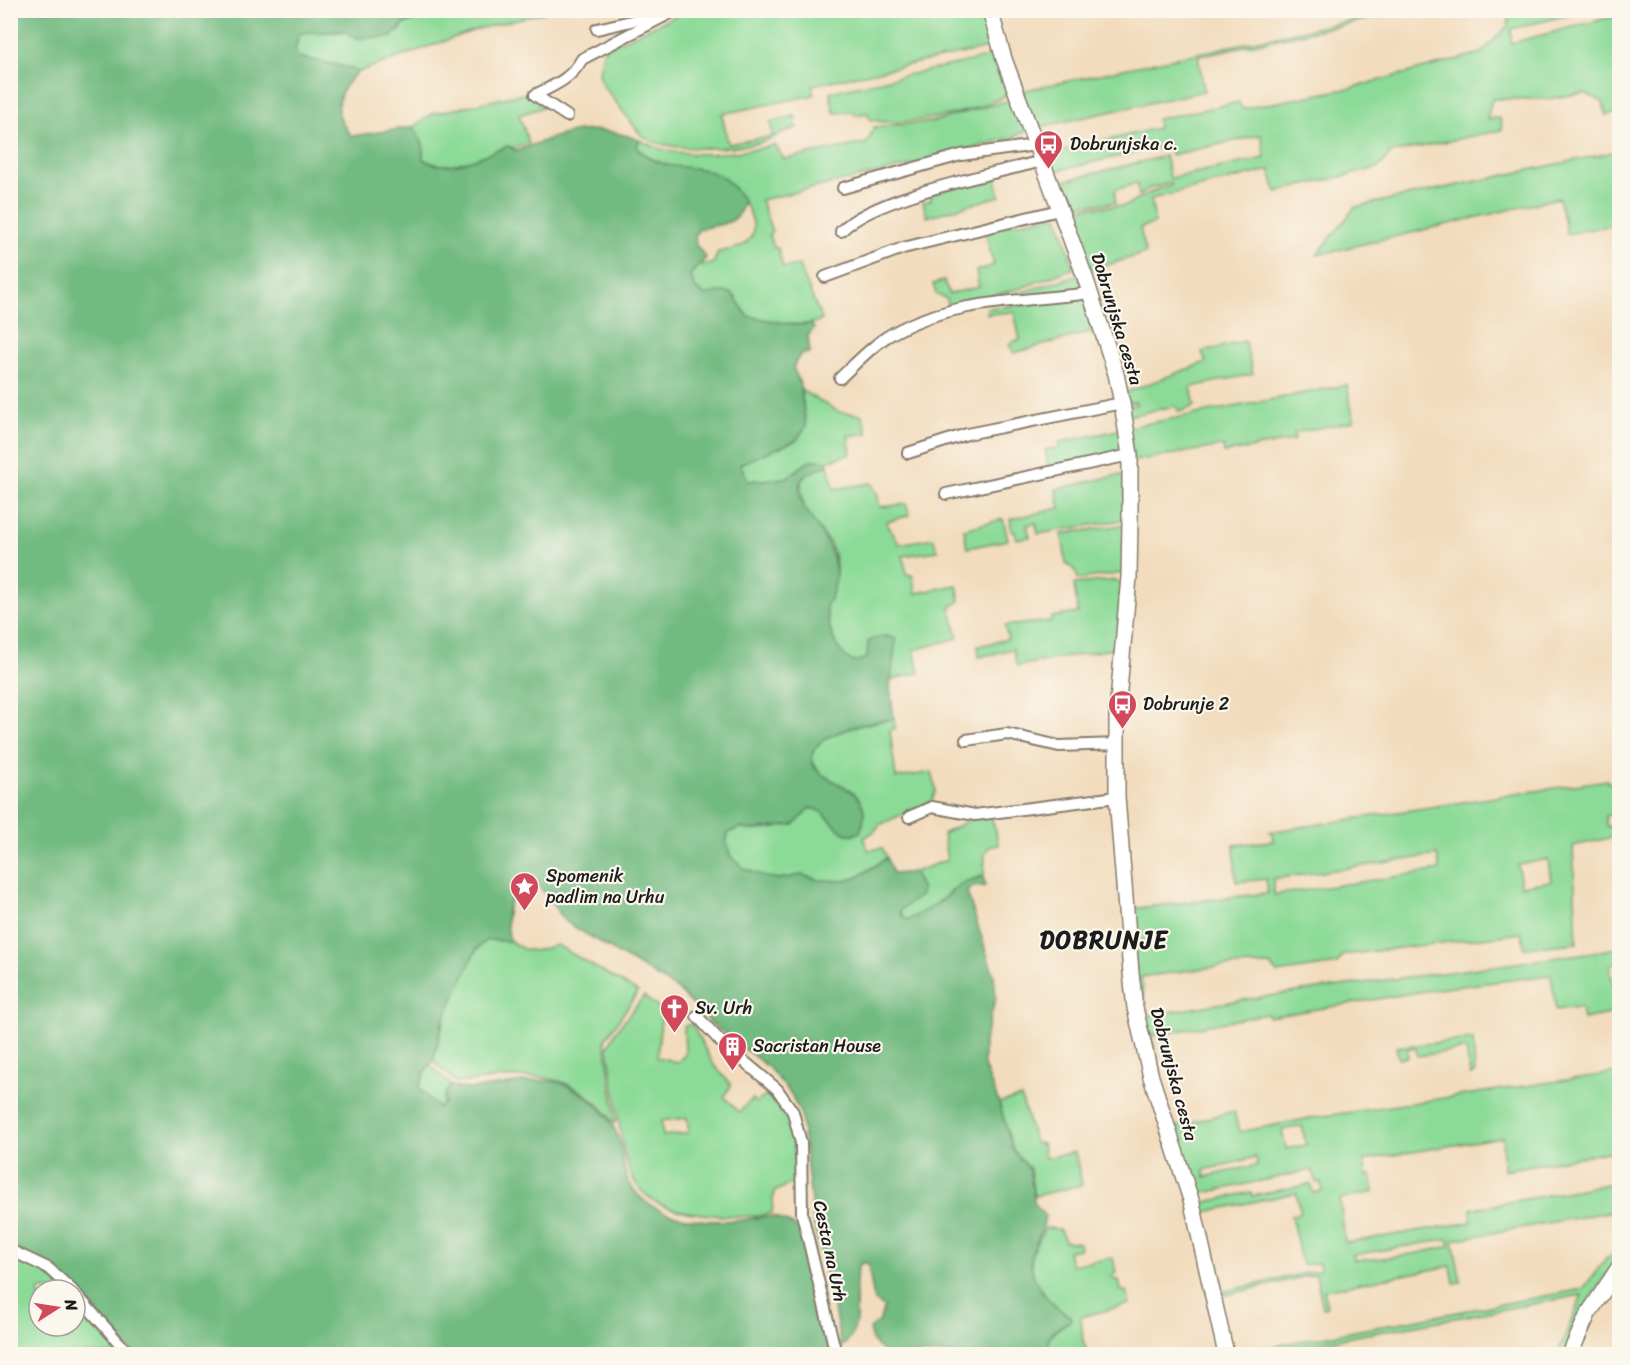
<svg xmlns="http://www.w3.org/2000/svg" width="1630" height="1365" viewBox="0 0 1630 1365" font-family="Sriracha,sans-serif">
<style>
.green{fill:#8cda97;stroke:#547b5a;stroke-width:1.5;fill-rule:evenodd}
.forest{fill:#71ba80;stroke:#466b4e;stroke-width:1.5}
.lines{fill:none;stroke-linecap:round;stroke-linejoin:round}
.street-casing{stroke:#877c6c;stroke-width:14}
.secondary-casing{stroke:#877c6c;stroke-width:18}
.street{stroke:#fff;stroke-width:10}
.secondary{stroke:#fff;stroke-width:15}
.labels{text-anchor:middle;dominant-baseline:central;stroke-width:4.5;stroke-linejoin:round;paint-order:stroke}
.poi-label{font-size:18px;fill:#1c1c1c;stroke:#fbf7ec;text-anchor:start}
.street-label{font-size:18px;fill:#1c1c1c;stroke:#fbf7ec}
.district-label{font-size:24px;font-weight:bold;letter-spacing:1.5px;fill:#1c1c1c;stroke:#fbf7ec}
</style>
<rect width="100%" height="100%" fill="#fbf7ec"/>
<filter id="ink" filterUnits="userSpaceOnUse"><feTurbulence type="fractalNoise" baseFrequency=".0167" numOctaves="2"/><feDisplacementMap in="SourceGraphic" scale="12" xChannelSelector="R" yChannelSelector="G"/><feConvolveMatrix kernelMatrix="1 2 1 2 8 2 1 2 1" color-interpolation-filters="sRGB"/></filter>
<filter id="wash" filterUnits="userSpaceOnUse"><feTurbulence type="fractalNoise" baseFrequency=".008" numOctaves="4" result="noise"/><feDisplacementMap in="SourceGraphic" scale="24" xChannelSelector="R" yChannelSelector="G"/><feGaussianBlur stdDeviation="1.35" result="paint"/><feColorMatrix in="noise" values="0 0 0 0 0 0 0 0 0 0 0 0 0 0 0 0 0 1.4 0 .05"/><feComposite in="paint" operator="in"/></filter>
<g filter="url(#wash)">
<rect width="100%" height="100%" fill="#f2dcbd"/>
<g class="green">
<path d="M438,11H506L507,14L527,11L546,12L478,29L358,72C353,66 309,60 298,57L295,51L299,33L303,32H399L404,24Z"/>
<path d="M686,11H983L993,47L812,85L814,95L722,114L728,144L773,136L770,122L795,116L797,128C783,131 774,139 759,143C732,149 664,153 641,135L601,83L599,72L604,49Z"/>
<path d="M1394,11H1408L1198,56L1204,91L1036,128L1021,91Z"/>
<path d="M1508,11H1585L1511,29V43L1619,15V112L1606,115L1603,102L1584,93L1547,99H1492L1487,119L1500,118L1502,130L1391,153L1378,168L1276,192L1270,170L1151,199L1155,223L1140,228L1146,253L1087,271L1065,212L1090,207L1125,206L1158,189L1171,186V183L1150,188L1139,196L1137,183L1115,190V203L1080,205L1064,209L1055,183L1165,156L1170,178L1265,158L1261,135L1171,155L1168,145L1051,172L1045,155L1158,128L1157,119L1239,102L1242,109L1351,88L1481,53L1508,26Z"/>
<path d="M997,55L1011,92C980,112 908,127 870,120L868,113L855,115L854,112L834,113L830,92Z"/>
<path d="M521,94L530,96L544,107L519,115L529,143L514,148L508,146C482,155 448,175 423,159V144L413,127L432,114Z"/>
<path d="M1014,99L1026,131L1013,137L917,164L761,200L772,232L769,234L774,248H778L783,268L799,265L822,320C798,330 772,320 748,316L732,293L720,292L704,295L695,287L690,275L699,265L713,264L718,252C730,250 744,248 751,237C756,229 752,219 749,211C721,151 676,184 637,148L639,140C647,143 656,148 665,150C695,157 745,153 775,145L784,159L867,143L874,127L931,122Z"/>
<path d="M1619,151V224L1567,234L1559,198L1317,255L1355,207Z"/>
<path d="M995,175L1000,196L927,217L923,202L931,200V194Z"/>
<path d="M1052,216L1058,217L1074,268L1021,288L949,308L947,299L936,294L933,284L944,281L949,294L979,287L976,271L994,265L984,229Z"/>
<path d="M1079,275L1081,283L1077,290L1003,298Z"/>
<path d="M1086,298L1094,331L1014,353L1009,344L1020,339L1014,312L987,314V308Z"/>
<path d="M1245,341L1253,374L1191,387L1195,406L1179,412L1176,406L1127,416L1126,406L1136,405V402H1125L1124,393L1206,362L1202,352Z"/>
<path d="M1347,385L1354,421L1294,433L1295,440L1224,453L1223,446L1133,461L1129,427Z"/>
<path d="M801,390L839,412L862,415L868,433L848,436L851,454L827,461L811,460L786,478L748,481L740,463L797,440L806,426Z"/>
<path d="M1120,430L1124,452L1049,470L1045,450L1060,447L1059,442Z"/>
<path d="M828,465L834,489L871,483L877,493L880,507L906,504L910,515L886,522L899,544L933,538L938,551L903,556L907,575H912L916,593L957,585L960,601L950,607L958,638L914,650L919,673L890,680L895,640C885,646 871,659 859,662C836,666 828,622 826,606C839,585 841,555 824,535C819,529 812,524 808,517C802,505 801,493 801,480L812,471Z"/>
<path d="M1118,475L1124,476L1126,515L1121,520L1038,534L1036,523L1027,525L1030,537L1017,539L1015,532H1012L1010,519L1060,508L1056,489Z"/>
<path d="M1003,519L1008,540L967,548L964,529Z"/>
<path d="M1122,525L1126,529L1124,573L1078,579L1076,571L1066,563L1062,534Z"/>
<path d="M1116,580L1122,584L1117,648L1017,666L1013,649L979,657L978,646L1008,639L1005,626L1051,621L1052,617L1078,613L1074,584Z"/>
<path d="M894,719L895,729L890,730L896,778L932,772L936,790L932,801L879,825L875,831L864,838L868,850L882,848L887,858L858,877L844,881L820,880L802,875L779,879L766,877L745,869L731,857L726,843L728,833L741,827C758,835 784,827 800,819C804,810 808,808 818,809L837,827L818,770C790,736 874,722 894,719Z"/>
<path d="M1607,780L1608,783L1619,781L1617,785L1619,812L1605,816L1607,827L1618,825L1619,836L1573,846L1577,943L1524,948L1522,933L1343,955L1337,964L1277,973L1270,965L1221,966L1141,977L1147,1016C1304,987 1462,973 1619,948V963L1609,965L1619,1012L1583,1019L1581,1007L1556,1010L1551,975L1437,989L1282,1015L1269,1017L1267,1014L1151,1036L1160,1073C1141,1058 1134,938 1130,909L1268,893L1266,879L1236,882L1234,845L1273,841L1272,832H1268ZM1437,855L1440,870L1274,895L1273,879ZM1548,859L1551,881L1521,886L1518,865Z"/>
<path d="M991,815L999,845L989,847L985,854L984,876C978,878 971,879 965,882C948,889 923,922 904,919L900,910L920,896L922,890L914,872L947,860L943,834L969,820Z"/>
<path d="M486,940L510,941L523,949L534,951L557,945L638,992L605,1040L616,1122L614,1123C571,1063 521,1076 457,1083L433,1061C441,1026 460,964 486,940Z"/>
<path d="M644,996L662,1011L657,1057L677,1062L685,1055L684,1026L692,1024L713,1064L731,1085L724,1097L739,1112L752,1099L756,1103L773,1090C796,1123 795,1144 794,1182L774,1192L772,1213C751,1219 725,1216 703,1214C632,1207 627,1178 618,1116C615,1093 611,1070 608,1047L616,1031ZM687,1118L689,1133L663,1136L661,1121Z"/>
<path d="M1473,1039L1475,1074L1470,1075L1466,1049L1417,1056L1416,1048L1407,1049L1408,1057L1399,1059L1396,1047Z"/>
<path d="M429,1064L451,1085L445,1094L442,1107L435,1106L419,1088Z"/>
<path d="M1619,1072V1150L1504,1170L1502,1137L1364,1160L1366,1176L1371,1175L1374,1192L1340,1199L1345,1243L1471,1222V1209L1619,1182V1210L1453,1240L1461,1282L1454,1283L1451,1266L1324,1290L1327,1307L1323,1308L1316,1274L1217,1297L1216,1293L1320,1270L1319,1263L1302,1265L1291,1215L1301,1213L1296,1193L1199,1213L1175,1127L1234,1111L1239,1132L1311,1118ZM1302,1126L1306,1145L1286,1149L1282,1130ZM1256,1157L1257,1165L1205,1177L1204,1170ZM1312,1170L1316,1183L1321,1182L1322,1191L1313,1193L1311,1184L1252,1196L1251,1192L1202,1203L1199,1194ZM1448,1239L1450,1246C1419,1254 1386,1259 1354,1260L1353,1255Z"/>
<path d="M1021,1097L1035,1143L1042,1144L1045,1158L1075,1152L1082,1185L1034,1196L1030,1169L1013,1150L999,1103Z"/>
<path d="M1045,1228L1059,1229L1065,1241L1079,1243L1080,1249L1068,1251L1071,1265L1113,1258L1116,1273L1112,1276L1114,1280H1119L1121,1291H1126L1130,1304L1081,1317L1083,1341L1088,1354H1052C1039,1338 1059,1329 1071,1320L1070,1316C1048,1304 1028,1281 1032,1254C1033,1245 1042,1237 1045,1228Z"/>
<path d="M1619,1249V1256L1584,1309L1564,1354H1550L1558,1353L1582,1295L1257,1354H1230L1583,1289L1607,1257L1614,1255Z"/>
<path d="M10,1254L44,1269L68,1290H39V1326H75V1297L123,1354H11Z"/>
</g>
<path class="forest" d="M10,11H438L404,24L391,37L355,38L346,31L299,33L295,51L298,57C309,60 353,66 358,72C337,89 330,114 352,136L413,127L423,144V159C448,175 483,155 508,146L516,151C563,134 589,120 639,140L637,149C668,176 691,160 721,176C729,181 737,192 744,200C738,228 722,222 698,230L695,236L696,245L706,258L690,275L695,287L704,295L720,292L732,293L748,316L795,325L812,324L814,328L808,336L810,353L801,354L793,367L800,384L806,426L797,440L740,464L748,481L786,478L811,460L827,461L828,465L804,476C779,511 864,544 826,606C828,628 833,650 853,662L867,658L868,642C878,636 886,633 896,640L890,687L894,719C874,721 803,733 813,764C821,786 880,784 860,832C838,844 832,810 810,808L794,825L747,830L741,827L728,833L726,843L731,857L745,869L766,877L779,879L802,875L820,880L844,881L858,877L887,858L893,874L914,872L922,890L920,896L900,910L901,916L908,920L942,901L964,882L984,876L985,886L972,887L967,892L994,976L996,997L984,1041V1066L999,1103L1013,1150L1029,1169L1035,1205L1045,1215C1044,1230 1038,1236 1033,1250C1023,1275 1050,1306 1070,1316L1071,1320L1052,1332L1048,1341L1052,1354H887C876,1347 871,1342 869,1329L879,1322L884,1307L874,1300L868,1264L864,1262L859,1265C849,1293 868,1328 841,1347L833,1303L814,1226L801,1115L791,1094L768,1067L713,1025L677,989L566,922L533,878C507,900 502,906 510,941L486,940L476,950L442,1023L433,1061L424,1072L419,1088L438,1108L444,1104L445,1094L451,1085C472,1098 532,1072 563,1084C585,1092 607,1111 616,1132C628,1159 616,1179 646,1202C670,1220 714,1223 743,1220C752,1219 766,1215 775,1217C783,1220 792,1225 800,1229L830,1354H133L77,1291L11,1248Z"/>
</g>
<g filter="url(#ink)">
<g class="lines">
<defs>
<g id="street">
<path d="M597,29L661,14"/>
<path d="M567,116L535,95C555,85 571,79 582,59L676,10"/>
<path d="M843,188L961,155L1036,145"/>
<path d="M841,231C873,197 993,174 1042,161"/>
<path d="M825,277L903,248L1059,210"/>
<path d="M840,378C855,364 869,349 885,338C945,299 1022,302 1090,293"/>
<path d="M908,453L967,434L1122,403"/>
<path d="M946,494L1130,455"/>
<path d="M966,740L1007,734L1059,746L1118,744"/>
<path d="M909,817L932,807L975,815L1117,797"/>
<path d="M697,1016L721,1042L777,1089L793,1112L801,1143L802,1214L836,1354"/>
<path d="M10,1250L48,1268L72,1290"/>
<path d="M75,1293L129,1354"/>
</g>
<g id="secondary">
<path d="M990,10L1004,59L1085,277L1116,374L1122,403L1130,455V521L1129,577L1117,713V797L1131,973L1135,1008L1151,1077L1192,1203L1226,1354"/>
<path d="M1570,1354L1588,1314L1620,1266"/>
</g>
</defs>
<use href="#street" class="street-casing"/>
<use href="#secondary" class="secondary-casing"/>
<use href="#street" class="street"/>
<use href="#secondary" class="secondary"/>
</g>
</g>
<defs>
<symbol id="bus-pin" viewBox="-11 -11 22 30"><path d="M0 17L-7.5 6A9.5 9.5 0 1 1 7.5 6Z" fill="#d1495b" stroke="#fbf7ec"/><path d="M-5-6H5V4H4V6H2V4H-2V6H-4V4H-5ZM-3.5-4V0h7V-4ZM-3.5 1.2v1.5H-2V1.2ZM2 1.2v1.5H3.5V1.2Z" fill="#fff"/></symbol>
<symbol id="sight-pin" viewBox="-11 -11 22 30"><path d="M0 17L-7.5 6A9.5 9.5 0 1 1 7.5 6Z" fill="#d1495b" stroke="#fbf7ec"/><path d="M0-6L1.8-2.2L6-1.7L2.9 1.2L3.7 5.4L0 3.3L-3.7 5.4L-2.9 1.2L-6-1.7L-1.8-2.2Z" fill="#fff"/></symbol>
<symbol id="church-pin" viewBox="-11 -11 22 30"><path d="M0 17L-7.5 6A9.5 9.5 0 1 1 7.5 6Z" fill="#d1495b" stroke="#fbf7ec"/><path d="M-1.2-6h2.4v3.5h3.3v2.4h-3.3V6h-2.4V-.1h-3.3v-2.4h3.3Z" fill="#fff"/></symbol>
<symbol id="building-pin" viewBox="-11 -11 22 30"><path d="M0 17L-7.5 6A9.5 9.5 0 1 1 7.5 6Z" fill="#d1495b" stroke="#fbf7ec"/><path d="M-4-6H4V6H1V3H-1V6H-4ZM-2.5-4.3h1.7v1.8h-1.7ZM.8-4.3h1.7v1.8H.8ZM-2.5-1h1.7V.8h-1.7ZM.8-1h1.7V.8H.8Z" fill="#fff"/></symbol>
</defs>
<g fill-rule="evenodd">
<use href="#bus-pin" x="1032" y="128" width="33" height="45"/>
<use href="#bus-pin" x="1106" y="688" width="33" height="45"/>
<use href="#sight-pin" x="508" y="870" width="33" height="45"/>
<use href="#church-pin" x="658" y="992" width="33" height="45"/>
<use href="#building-pin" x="716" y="1030" width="33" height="45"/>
</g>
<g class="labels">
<g class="poi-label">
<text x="1070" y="144">Dobrunjska c.</text>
<text x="1143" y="704">Dobrunje 2</text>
<text x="546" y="876">Spomenik<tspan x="546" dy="21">padlim na Urhu</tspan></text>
<text x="695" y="1008">Sv. Urh</text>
<text x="753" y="1046">Sacristan House</text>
</g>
<g class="street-label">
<text transform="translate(1117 319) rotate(73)">Dobrunjska cesta</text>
<text transform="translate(1174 1074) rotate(75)">Dobrunjska cesta</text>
<text transform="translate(830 1251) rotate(78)">Cesta na Urh</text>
</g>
<g class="district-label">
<text x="1104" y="940">DOBRUNJE</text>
</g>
</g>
<rect width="1630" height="1365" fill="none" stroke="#fbf7ec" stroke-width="36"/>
<g transform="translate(57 1308) rotate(78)"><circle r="28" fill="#fbf7ec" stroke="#a29f99" stroke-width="1.5"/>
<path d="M0-4.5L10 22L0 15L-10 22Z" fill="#d1495b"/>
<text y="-9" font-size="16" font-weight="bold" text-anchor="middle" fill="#1c1c1c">N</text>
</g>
</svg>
